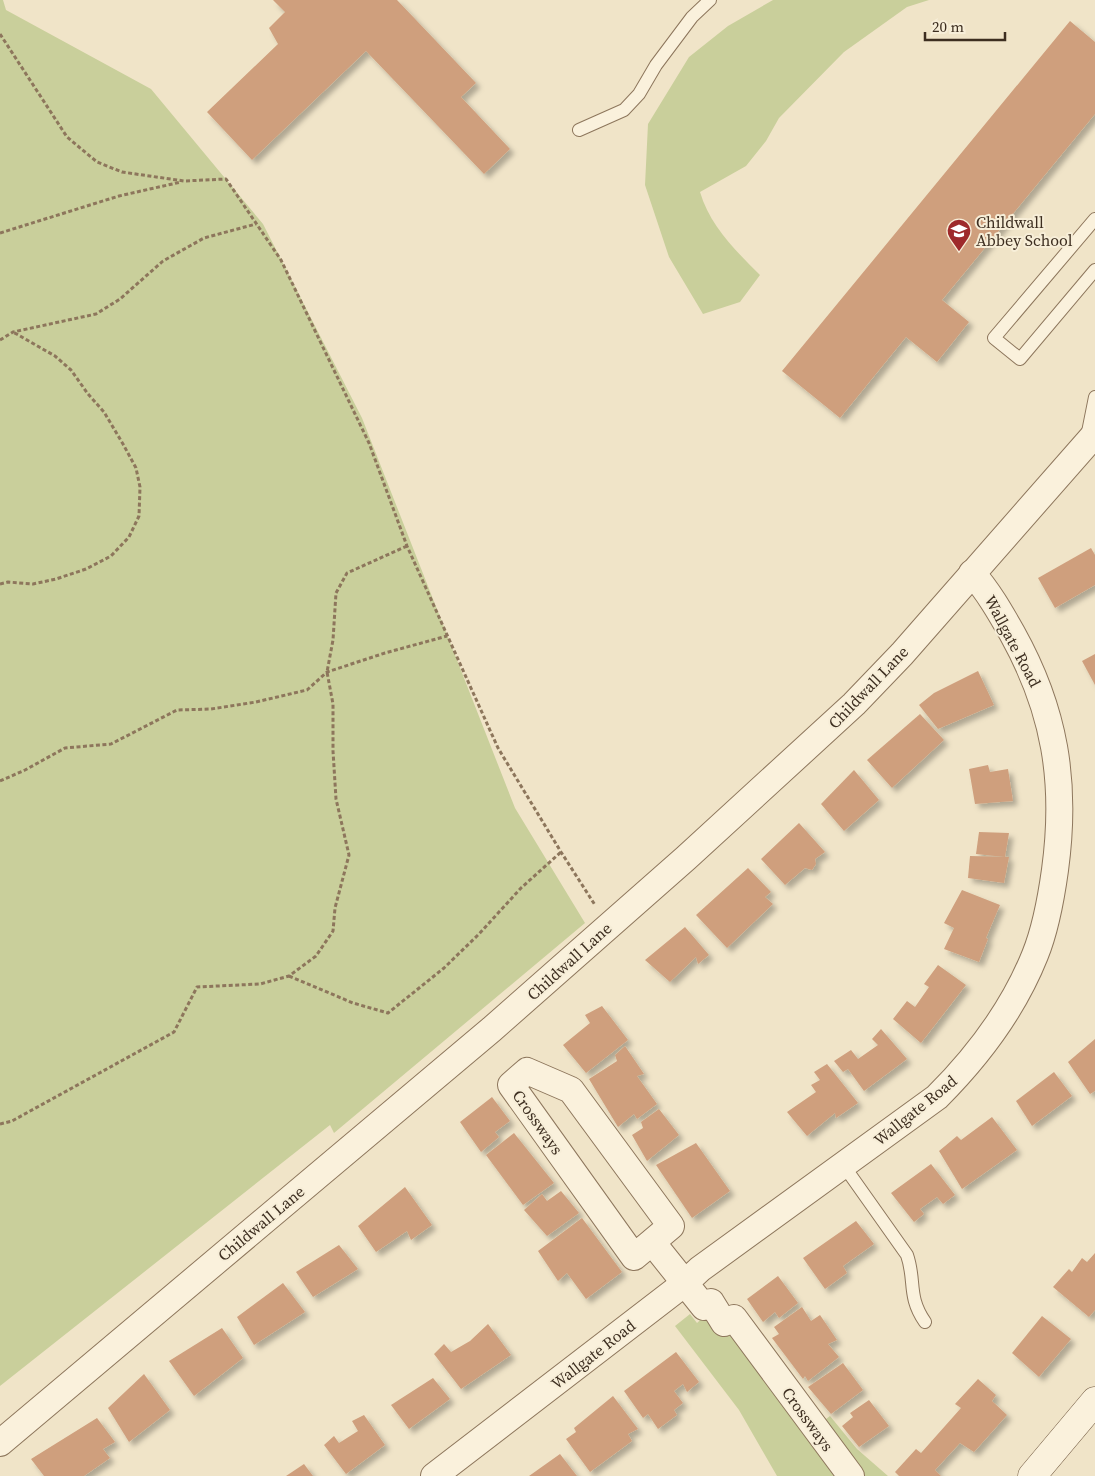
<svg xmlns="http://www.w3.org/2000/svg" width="1095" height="1476" viewBox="0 0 1095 1476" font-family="'Source Serif 4',serif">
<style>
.green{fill:#c9cf9b}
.building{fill:#cf9f7d;filter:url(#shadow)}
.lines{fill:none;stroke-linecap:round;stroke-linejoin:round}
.lane-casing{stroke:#8d765c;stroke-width:14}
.street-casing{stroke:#8d765c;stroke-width:28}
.secondary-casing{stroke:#6f573f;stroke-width:29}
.path{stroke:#8d765c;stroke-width:3;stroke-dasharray:4 2.5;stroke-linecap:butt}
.lane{stroke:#faf1dc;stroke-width:12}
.street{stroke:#faf1dc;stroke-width:26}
.secondary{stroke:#faf1dc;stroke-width:28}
.labels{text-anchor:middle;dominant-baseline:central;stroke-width:4;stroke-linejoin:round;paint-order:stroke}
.poi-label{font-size:16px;fill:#3d2e20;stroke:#f7eed8;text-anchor:start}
.street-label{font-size:16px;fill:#3d2e20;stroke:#f7eed8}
</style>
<defs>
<filter id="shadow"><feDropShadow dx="4.5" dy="4.5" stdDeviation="2.5" flood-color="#0004"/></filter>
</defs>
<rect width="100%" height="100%" fill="#f0e4c8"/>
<g class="green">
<path d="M0,0H3L6,10L151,89L263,224L362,418L515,808L585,923L334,1133L330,1125L0,1386Z"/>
<path d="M773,0H929L907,7L844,52L779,118L766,141L746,166L700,192C710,226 736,251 760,275L740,302L703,314L669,257L645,185L648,124L689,57L728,26Z"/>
<path d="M711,1310L818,1425L830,1416L857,1449L888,1476H777L739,1410L675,1326L690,1314L697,1323Z"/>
</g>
<g class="building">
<path d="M273,0H397L476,83L461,97L510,149L484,174L366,51L252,160L207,112L278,44L269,28L285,12Z"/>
<path d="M1070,21L1095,42V114L942,300L969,322L937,362L906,337L840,418L782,371Z"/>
<path d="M1091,548L1095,555V585L1055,608L1038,578Z"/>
<path d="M1095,654V685L1082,661Z"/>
<path d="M978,671L994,705L938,729L919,705L934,693Z"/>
<path d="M920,714L944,740L892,788L867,760Z"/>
<path d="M988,765L990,772L1008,769L1013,801L975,804L969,769Z"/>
<path d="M854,770L879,800L844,831L821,804Z"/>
<path d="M799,823L825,852L815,859L816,864L812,870L805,868L785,885L761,859Z"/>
<path d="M979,832L1009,833L1005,857L976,854Z"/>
<path d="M970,856L1009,857L1004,883L968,878Z"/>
<path d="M748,868L771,892L765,897L773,904L727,948L696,915Z"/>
<path d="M962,890L1000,905L986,938L988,939L979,962L944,949L954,928L944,923Z"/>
<path d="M685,927L709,955L698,964L696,957L670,982L645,960Z"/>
<path d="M938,965L966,985L921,1043L893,1019L907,1001L915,1007L929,987L924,984Z"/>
<path d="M602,1006L628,1040L586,1073L563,1045L590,1023L585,1015Z"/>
<path d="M881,1029L907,1059L864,1091L848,1069L843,1072L834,1061L851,1050L858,1059L878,1045L872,1039Z"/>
<path d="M1095,1039V1091L1090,1094L1068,1062Z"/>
<path d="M625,1046L644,1074L637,1076L657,1104L637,1119L634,1114L618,1127L589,1079L617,1061L615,1055Z"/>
<path d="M827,1064L858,1103L836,1118L835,1113L807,1136L787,1112L816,1092L811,1085L820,1080L814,1072Z"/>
<path d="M1054,1072L1072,1096L1032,1126L1016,1101Z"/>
<path d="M492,1097L510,1121L495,1132L499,1137L481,1152L460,1122Z"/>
<path d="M659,1109L679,1135L647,1161L632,1135L643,1128L641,1122Z"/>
<path d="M992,1117L1017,1150L962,1189L939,1151L957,1136L961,1140Z"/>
<path d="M514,1133L554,1183L523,1205L486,1155Z"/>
<path d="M696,1143L730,1191L692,1218L656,1165Z"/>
<path d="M931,1164L955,1195L943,1204L937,1197L920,1209L924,1214L914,1222L891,1193Z"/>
<path d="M405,1187L432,1225L411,1240L407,1231L376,1252L358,1226Z"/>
<path d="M561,1191L579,1213L547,1236L524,1210L542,1194L547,1201Z"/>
<path d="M582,1218L622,1272L586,1299L567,1273L558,1281L538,1251Z"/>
<path d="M856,1221L874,1244L843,1266L847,1273L825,1289L803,1258Z"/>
<path d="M339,1245L358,1269L313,1297L296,1272Z"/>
<path d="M1095,1253V1310L1089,1317L1053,1287L1069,1269L1072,1272L1082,1258L1087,1262Z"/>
<path d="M778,1276L798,1303L779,1318L775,1312L763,1322L747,1299Z"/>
<path d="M283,1283L305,1312L254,1345L237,1317Z"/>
<path d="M802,1307L811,1321L820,1315L837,1340L828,1344L839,1357L808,1381L805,1376L803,1379L772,1338L779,1334L774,1327Z"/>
<path d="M1042,1316L1071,1339L1039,1377L1012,1353Z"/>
<path d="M488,1324L511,1355L461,1389L434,1354L444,1344L451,1352L470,1341Z"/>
<path d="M222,1328L243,1358L194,1396L169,1361Z"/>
<path d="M676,1352L699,1382L687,1392L683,1384L674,1391L683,1403L674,1410L677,1415L658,1429L648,1414L643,1418L624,1391Z"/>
<path d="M843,1363L863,1390L831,1414L808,1387Z"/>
<path d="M144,1374L170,1410L129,1442L108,1408Z"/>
<path d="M433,1378L450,1399L409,1429L391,1405Z"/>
<path d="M978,1379L996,1395L992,1401L1007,1415L974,1452L960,1443L935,1470L941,1476H899L895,1472L916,1449L921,1453L961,1408L955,1404Z"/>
<path d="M613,1396L638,1429L628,1434L632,1441L590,1472L566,1439L576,1432L574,1428Z"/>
<path d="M869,1400L889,1426L859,1447L842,1426L853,1417L850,1413Z"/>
<path d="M364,1415L385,1445L346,1474L324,1445L334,1436L339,1443L358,1431L352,1421Z"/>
<path d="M97,1418L115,1442L103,1449L110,1458L84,1476H44L31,1459Z"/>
<path d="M560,1454L577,1476H529Z"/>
<path d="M304,1464L313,1476H286Z"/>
</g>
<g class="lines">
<defs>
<g id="lane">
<path d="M579,130L624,110L639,94L656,65L692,17L710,0"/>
<path d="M1095,219L994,338L1020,359L1095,270"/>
<path d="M1087,437L1095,397"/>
<path d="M844,1166L907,1255C916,1281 907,1296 925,1322"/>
</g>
<g id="street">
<path d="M652,1242L671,1226L571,1090L527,1071L511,1085L634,1257L652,1242L704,1307L711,1302L724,1323L734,1318L851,1476"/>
<path d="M0,1443L492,1029L686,858L854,704L902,654L1095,434"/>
<path d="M434,1476L685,1283L700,1269L937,1097C978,1056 1013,1010 1035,955C1046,928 1051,899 1055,870C1067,782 1055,710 1012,633C1000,612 988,591 972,573"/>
</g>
<path id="secondary" d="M1032,1476L1095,1401"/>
</defs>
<use href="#lane" class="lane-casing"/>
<use href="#street" class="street-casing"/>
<use href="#secondary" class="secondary-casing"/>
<g class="path">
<path d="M0,34L67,137L97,162L122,172L184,181L226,179L281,260L369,443L407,546L498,748L561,852L595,905"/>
<path d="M0,233L119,196L181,182"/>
<path d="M0,340L13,332L96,314L120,299L163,261L204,238L256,224"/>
<path d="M0,584L8,582L33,584L56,579L86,569L111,556L129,537L139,516L140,487L136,468L123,444L104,412L88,394L71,370L55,356L13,332"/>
<path d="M0,781L25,770L65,748L111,744L177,710L211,709L256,702L307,690L327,672L385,653L447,636"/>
<path d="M289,976L353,1003L388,1013L444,968L479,934L521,888L561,852"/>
<path d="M0,1124L12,1121L174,1032L197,987L260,984L289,976L316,956L333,931L335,908L349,855L336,799L333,751V704L327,672L333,640L336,593L347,573L407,546"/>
</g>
<use href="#lane" class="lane"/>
<use href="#street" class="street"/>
<use href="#secondary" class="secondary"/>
</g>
<defs>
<symbol id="school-pin" viewBox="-11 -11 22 30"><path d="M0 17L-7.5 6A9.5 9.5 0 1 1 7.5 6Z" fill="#9e2a2b" stroke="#f7eed8"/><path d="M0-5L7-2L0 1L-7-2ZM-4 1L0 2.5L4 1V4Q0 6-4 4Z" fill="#fff"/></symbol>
</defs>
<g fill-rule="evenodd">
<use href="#school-pin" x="945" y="217" width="28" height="38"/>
</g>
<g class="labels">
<g class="poi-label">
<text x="976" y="222">Childwall<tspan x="976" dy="18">Abbey School</tspan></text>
</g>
<g class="street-label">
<text transform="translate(1013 641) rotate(62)">Wallgate Road</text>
<text transform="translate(868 687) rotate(-46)">Childwall Lane</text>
<text transform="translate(569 961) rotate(-42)">Childwall Lane</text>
<text transform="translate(915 1110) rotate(-39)">Wallgate Road</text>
<text transform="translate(538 1122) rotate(55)">Crossways</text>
<text transform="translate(261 1223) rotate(-40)">Childwall Lane</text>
<text transform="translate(593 1354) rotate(-38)">Wallgate Road</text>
<text transform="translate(808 1419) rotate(54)">Crossways</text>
</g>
</g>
<path d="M925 32v8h80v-8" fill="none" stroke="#3d2e20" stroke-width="2.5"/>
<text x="932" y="32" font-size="15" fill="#3d2e20" stroke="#f7eed8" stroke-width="4" paint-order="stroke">20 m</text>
</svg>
